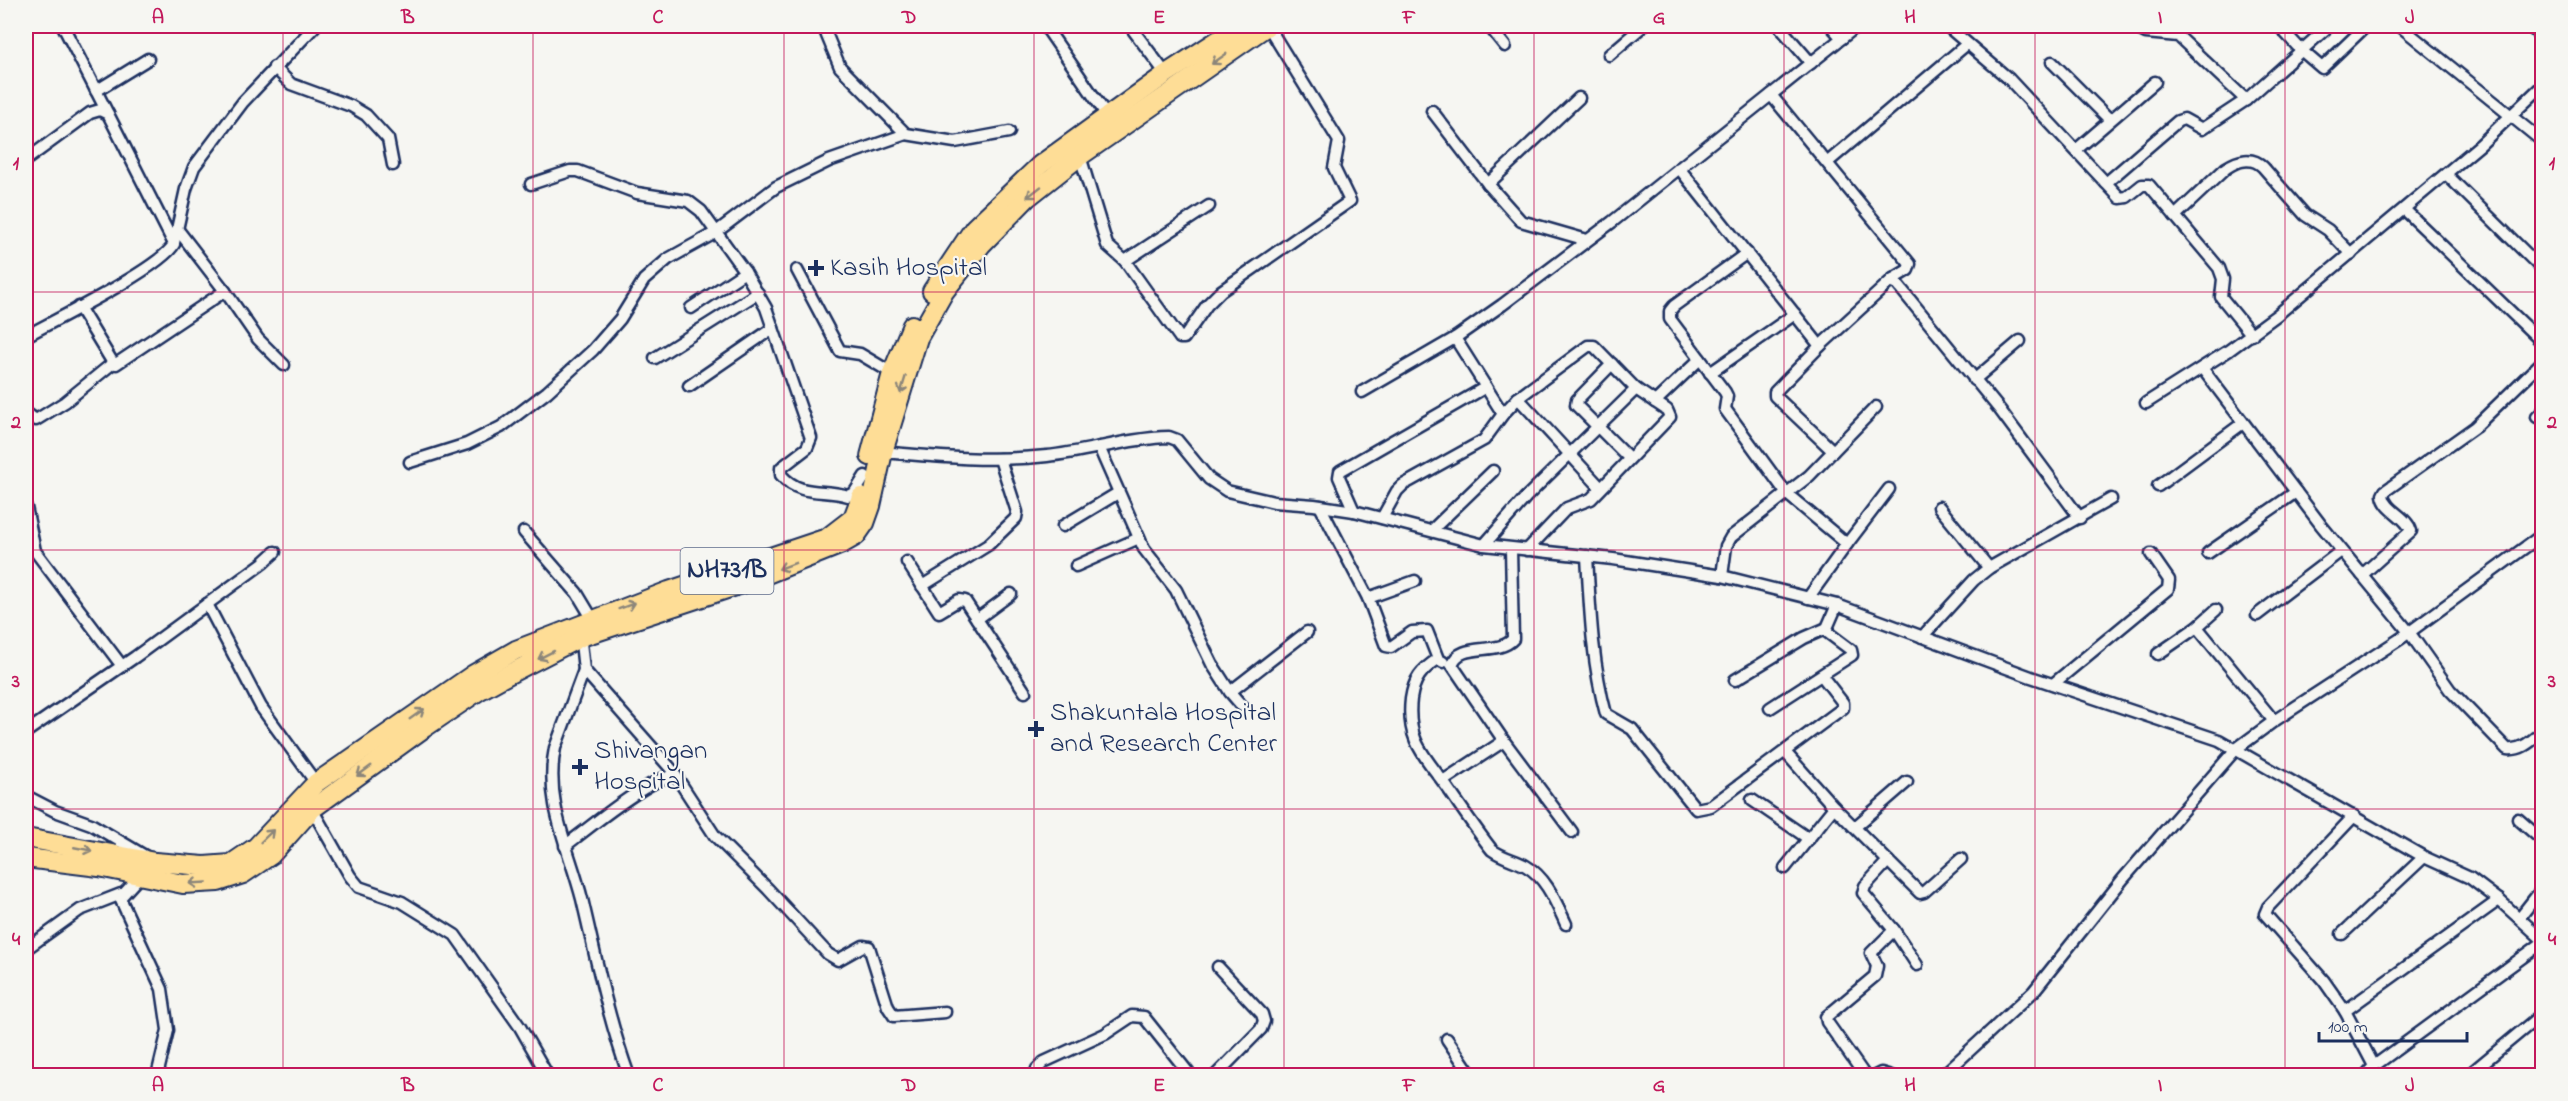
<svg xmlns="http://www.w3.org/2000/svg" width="2568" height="1101" viewBox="0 0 2568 1101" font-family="'Indie Flower',sans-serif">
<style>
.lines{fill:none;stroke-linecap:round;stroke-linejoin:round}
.street-casing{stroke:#1b2f5e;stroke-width:15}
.highway-casing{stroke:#1b2f5e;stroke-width:22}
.street{stroke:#f6f6f2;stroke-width:10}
.highway{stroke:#fedd96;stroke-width:18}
.oneway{stroke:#8c867a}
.grid{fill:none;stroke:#c2185b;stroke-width:1.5;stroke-opacity:0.55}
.poi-dot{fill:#1b2f5e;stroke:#f6f6f2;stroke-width:2}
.labels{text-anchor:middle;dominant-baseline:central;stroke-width:4.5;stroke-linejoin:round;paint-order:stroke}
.shield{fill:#f6f6f2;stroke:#5d6b8a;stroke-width:1.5}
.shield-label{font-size:26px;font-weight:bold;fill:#1b2f5e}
.poi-label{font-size:27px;fill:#1b2f5e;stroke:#f6f6f2;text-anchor:start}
.neatline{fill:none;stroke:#c2185b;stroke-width:2}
.grid-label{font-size:20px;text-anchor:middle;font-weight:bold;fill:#c2185b}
</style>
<rect width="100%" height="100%" fill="#f6f6f2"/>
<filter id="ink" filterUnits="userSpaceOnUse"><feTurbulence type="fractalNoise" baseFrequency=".0167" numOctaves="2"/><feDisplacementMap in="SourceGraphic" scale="12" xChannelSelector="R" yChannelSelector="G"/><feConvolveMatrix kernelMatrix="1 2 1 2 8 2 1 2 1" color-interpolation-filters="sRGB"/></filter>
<g filter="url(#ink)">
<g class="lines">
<defs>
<g id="street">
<path d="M63,26L108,114"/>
<path d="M823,26L840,67L906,134L955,142L1009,132"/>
<path d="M1045,26L1108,117"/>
<path d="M1130,26L1166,74"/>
<path d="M1489,26L1505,46"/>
<path d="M1779,26L1811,63"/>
<path d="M1831,26L1842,38"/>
<path d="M1947,26L2009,79L2120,198L2127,197L2142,185H2149L2219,268L2223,279L2221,297L2252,335"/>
<path d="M2132,26L2146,33L2178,36L2246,100"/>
<path d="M2279,26L2301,50L2322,68L2366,26"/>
<path d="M2400,26L2542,141"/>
<path d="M2529,26L2542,37"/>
<path d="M1609,55L1643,26"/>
<path d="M2052,62L2110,120"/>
<path d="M274,67L291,84L351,106L366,115L388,139L393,165"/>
<path d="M96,91L148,59"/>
<path d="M1771,95L1910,264L1908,270L1893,279L1820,346L1775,392V396L1833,451"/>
<path d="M1432,111L1488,184L1521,221L1587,240"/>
<path d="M2076,150L2155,82"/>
<path d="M1080,156L1107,245L1125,261L1209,206"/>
<path d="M26,160L90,113L100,110L108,114L174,244C161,268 55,320 26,336"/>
<path d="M1828,162L1967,44"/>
<path d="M1679,168L1820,346"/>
<path d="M2446,174L2542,269"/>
<path d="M2106,183L2178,121L2184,119L2202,129L2246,100L2329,26"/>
<path d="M531,184L570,171H578L637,193L688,201L701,211L745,272L766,308L811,438L807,448L781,468V475C801,498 824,488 848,496L855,492L865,476"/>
<path d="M1488,184L1579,98"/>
<path d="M2405,210L2542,342"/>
<path d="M2175,216L2226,168C2238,160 2252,156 2263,167L2305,215L2328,230L2351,254"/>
<path d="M178,230L225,291L258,339L284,365"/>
<path d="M174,243L186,189L194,167L243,102L315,26"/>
<path d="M1747,253L1674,306L1670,311V319L1725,392L1727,396L1725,409L1787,494L1847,544L1808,598"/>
<path d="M1125,261L1180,338H1184L1207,305L1221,291L1350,201L1334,168L1339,141L1268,26"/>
<path d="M797,270L840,351L860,354L892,373"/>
<path d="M1893,279L2000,410L2080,518"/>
<path d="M79,307L113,363L116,364L225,291"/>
<path d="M691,308L745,272"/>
<path d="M1455,338L1503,414"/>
<path d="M655,358L758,293"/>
<path d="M1612,364L1577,400L1576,405L1629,458"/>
<path d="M2202,368L2321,525L2409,632L2450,690L2507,749C2522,751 2532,740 2542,732"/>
<path d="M1710,373L1795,314"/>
<path d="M1974,380L2020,341"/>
<path d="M689,386L773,328"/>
<path d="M1362,392L1455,338L1502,305L1612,222L1857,26"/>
<path d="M1518,398L1601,488"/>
<path d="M1655,402L1700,359"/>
<path d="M2146,403L2228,351L2277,315L2480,145L2542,86"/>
<path d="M26,413L36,420L65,402L113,363"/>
<path d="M2537,417L2542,412"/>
<path d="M1099,447L1144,549L1176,590L1212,664L1230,692L1242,706"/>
<path d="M883,452C938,457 992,462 1047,456C1088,452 1128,438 1169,437L1177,440L1209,479L1227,491L1274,502L1314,505L1354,511L1484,545L1613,559L1722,576L1837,605L2031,677L2219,740L2424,857L2470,878L2499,900L2542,939"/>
<path d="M410,462L467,444L501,427L547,392L593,350L620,319L644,280L668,259L715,233L776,187L829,161L906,134"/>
<path d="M2158,486L2243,423"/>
<path d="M1320,506L1368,598L1386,646L1391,647L1412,632L1427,631L1438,659L1443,662"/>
<path d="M26,507L35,551L122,666"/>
<path d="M1939,507L1989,568"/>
<path d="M1354,511L1339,477L1340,471L1486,387"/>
<path d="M1382,518L1397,491L1403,485L1484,440L1503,414L1518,398L1588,346H1594L1636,389L1667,410L1670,417L1591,499L1567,508L1527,550"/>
<path d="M1063,526L1118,493"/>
<path d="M1432,530L1493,471"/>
<path d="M524,532L577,593L592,618"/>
<path d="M1847,544L1889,489"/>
<path d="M1484,545L1526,497L1636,389"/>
<path d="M1511,549L1513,639C1498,656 1459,641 1452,665L1504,741L1572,832"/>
<path d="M2208,553L2296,492"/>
<path d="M1587,556C1590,609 1592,663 1606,714L1632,729L1696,809L1711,806L1843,708V703L1822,676"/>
<path d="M907,562L939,612L959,600L965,601L1025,692"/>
<path d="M1076,566L1139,538"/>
<path d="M2362,575L2411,531C2407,516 2385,511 2383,495L2385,491L2475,427L2542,362"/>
<path d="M1722,576L1726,546L1731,537L1809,476L1876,407"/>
<path d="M922,586L988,545L1016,518L1017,512L1000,459"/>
<path d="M1368,598L1415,581"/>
<path d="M207,604L261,707L316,783"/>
<path d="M2257,615L2341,551"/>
<path d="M977,619L1011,594"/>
<path d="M2197,627L2274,721"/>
<path d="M580,633L584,670L555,748C544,802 569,848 582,899C596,958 608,1018 629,1076"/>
<path d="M1922,637L1974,580L1989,568L2111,499"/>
<path d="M2158,654L2197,627L2216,610"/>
<path d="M1438,659C1421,670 1414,679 1411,699C1406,742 1426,757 1449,790C1463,810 1477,831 1492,850C1503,858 1515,860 1526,866C1547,878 1556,903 1566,924"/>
<path d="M584,670L672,770L715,836L768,889L828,954L838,960L863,946L869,947L888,1007L894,1016L945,1012"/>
<path d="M1735,680L1804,638L1827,628"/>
<path d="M2053,684L2168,589L2169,580L2151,554"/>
<path d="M1230,692L1307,632"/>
<path d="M1770,708L1852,655L1851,650L1827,632V628L1837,605"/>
<path d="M26,732L135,657L263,563L275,552"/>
<path d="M1785,752L1834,807L1920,893L1924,892L1961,859"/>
<path d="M1443,781L1504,741"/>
<path d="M26,796L55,811L91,824L145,856"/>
<path d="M1752,800L1809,839"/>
<path d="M312,809L350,876L359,887L402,902L455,935L520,1027L548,1076"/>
<path d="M2354,816L2268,907L2265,914L2324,981L2345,1011L2374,1066"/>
<path d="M2518,819L2542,840"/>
<path d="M1855,827L1907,782"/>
<path d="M565,846C586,830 651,776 674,776"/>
<path d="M1888,861L1865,886L1863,893L1894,930L1917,965"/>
<path d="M1785,868L1834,807"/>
<path d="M141,875L120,898L162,989L168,1030L157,1076"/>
<path d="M2520,917L2542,889"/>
<path d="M2342,934L2424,857"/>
<path d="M26,949L80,910L121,894"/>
<path d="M2345,1011L2499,900"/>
<path d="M1447,1039L1472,1076"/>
<path d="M2472,1072L2542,1014"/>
<path d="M1035,1076L1037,1069L1044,1062L1105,1034L1132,1016L1144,1017L1191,1076"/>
<path d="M1215,1076L1261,1029L1264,1021L1262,1014L1218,967"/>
<path d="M1865,1076L1827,1022L1826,1017L1875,976L1877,966L1871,953L1894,930"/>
<path d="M1875,1076L1881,1073L1891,1076"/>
<path d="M1942,1076L2033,992L2123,879L2236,749L2274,721L2400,639L2542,535"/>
<path d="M2365,1076L2374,1066L2542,943"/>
</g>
<g id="highway">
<path d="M932,291L974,228L1040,165L1166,74L1240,26"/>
<path d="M870,456L892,373L912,325"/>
<path d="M26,838L155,862L204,866L231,864L256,847L316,783L474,674L516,650L669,591L827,538L853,518L861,497"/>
<path d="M26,858L99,867L183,884L218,882L243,874L271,855L312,809L424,728L480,690L513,672L581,637L742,584L842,544L856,536L865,523L871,506L883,452L918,338L944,292L982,244L1027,198L1080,156L1267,26"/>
</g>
</defs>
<use href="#street" class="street-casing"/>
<use href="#highway" class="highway-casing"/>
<use href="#street" class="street"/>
<use href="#highway" class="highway"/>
</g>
<defs><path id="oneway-shaft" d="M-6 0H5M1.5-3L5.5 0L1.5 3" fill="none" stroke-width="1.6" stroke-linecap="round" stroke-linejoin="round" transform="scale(1.5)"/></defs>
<g class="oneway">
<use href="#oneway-shaft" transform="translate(1219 59) rotate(145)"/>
<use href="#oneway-shaft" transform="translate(1034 192) rotate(142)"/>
<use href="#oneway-shaft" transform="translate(903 385) rotate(107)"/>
<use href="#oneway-shaft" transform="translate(787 566) rotate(159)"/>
<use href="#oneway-shaft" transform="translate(627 606) rotate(-20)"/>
<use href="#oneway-shaft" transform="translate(546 655) rotate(153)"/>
<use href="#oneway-shaft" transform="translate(417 714) rotate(-35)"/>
<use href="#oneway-shaft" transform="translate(364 771) rotate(144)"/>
<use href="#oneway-shaft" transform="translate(267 836) rotate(-44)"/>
<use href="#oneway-shaft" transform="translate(83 849) rotate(11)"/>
<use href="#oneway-shaft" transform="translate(198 883) rotate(177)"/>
</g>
</g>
<path class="grid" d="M283,26V1076M533,26V1076M784,26V1076M1034,26V1076M1284,26V1076M1534,26V1076M1784,26V1076M2035,26V1076M2285,26V1076M26,292H2542M26,550H2542M26,809H2542"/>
<g class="poi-dot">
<path d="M813 259h6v6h6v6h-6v6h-6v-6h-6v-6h6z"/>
<path d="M1033 720h6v6h6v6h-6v6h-6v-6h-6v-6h6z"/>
<path d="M577 758h6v6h6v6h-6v6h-6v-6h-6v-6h6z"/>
</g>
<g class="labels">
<rect class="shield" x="680.5" y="548" width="93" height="46" rx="4.5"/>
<g class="shield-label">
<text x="727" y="571">NH731B</text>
</g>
<g class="poi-label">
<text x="830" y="268">Kasih Hospital</text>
<text x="1050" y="713">Shakuntala Hospital<tspan x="1050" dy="31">and Research Center</tspan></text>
<text x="594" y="751">Shivangan<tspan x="594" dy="31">Hospital</tspan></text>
</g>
</g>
<rect width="2568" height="1101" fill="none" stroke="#f6f6f2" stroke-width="66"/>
<path d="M2319 1032v9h148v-9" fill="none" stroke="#1b2f5e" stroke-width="3"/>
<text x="2328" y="1032" font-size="18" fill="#1b2f5e" stroke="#f6f6f2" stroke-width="4.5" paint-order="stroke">100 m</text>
<rect x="33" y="33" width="2502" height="1035" class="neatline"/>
<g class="grid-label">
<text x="158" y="23">A</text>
<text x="408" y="23">B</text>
<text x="658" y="23">C</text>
<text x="909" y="23">D</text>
<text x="1159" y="23">E</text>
<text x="1409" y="23">F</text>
<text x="1659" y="23">G</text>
<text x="1910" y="23">H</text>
<text x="2160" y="23">I</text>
<text x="2410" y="23">J</text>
<text x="16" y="169">1</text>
<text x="2552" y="169">1</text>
<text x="16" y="428">2</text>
<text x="2552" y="428">2</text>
<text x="16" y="687">3</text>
<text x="2552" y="687">3</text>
<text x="16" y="945">4</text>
<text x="2552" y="945">4</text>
<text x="158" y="1091">A</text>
<text x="408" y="1091">B</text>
<text x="658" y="1091">C</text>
<text x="909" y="1091">D</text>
<text x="1159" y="1091">E</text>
<text x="1409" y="1091">F</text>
<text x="1659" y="1091">G</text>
<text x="1910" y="1091">H</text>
<text x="2160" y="1091">I</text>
<text x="2410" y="1091">J</text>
</g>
</svg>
